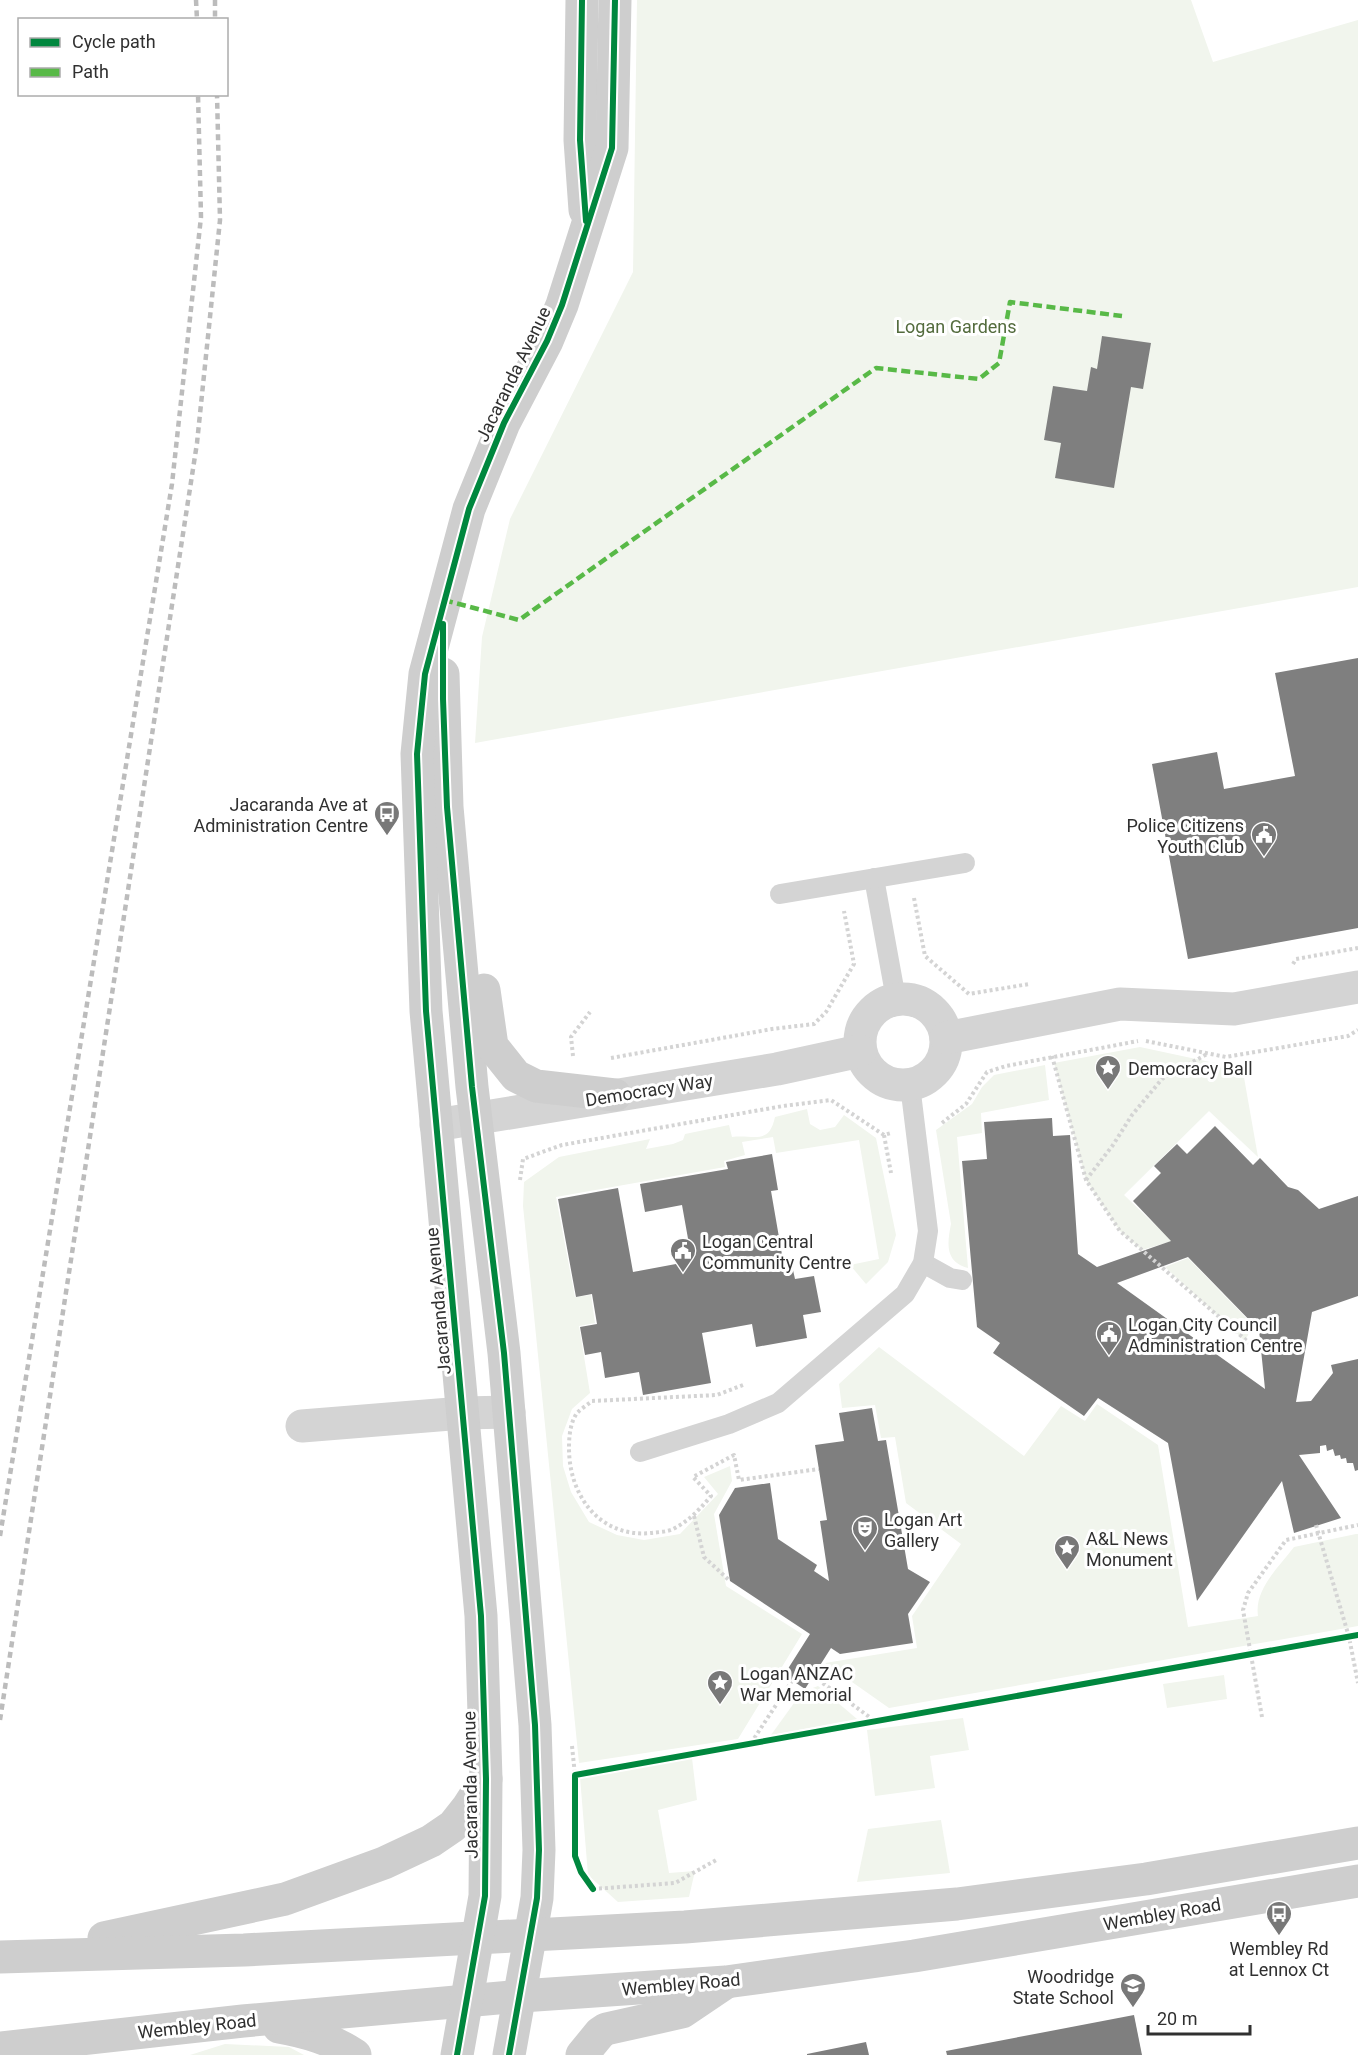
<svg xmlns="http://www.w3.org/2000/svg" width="1358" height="2055" viewBox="0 0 1358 2055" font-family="Roboto,sans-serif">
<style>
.green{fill:#f1f5ed}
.building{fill:#7f7f7f;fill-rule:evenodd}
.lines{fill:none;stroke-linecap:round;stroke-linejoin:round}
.path{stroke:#d4d4d4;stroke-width:4;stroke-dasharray:3 3;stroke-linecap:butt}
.lane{stroke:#d4d4d4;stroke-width:20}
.street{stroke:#d4d4d4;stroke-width:33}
.secondary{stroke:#cecece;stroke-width:33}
.rail{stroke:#bcbcbc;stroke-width:4.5;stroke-dasharray:6 4.5;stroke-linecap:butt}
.quiet{stroke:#58b947;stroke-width:4.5;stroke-dasharray:9 4.5;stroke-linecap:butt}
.cycleway-casing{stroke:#fff;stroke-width:10}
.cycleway{stroke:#00873e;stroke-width:6}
.labels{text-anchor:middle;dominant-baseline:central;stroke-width:6;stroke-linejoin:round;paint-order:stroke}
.park-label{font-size:18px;fill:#546c3e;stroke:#fff}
.street-label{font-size:18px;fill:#303030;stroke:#fff}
.poi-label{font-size:18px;fill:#303030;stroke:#fff;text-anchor:start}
</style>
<rect width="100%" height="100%" fill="#fff"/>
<g class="green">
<path d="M637,0H1191L1213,62L1358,20V587L475,743L482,637L510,519L633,272Z"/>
<path d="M1140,1047L1210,1062L1242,1066L1258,1157L1209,1111L1124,1195L1172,1241L1142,1250L1120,1231L1086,1180L1054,1063Z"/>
<path d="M1045,1065L1049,1100L981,1113L982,1133L957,1137L968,1268C945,1262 947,1244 951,1224L936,1130L972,1104L982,1087L994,1075Z"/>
<path d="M807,1109L810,1124L820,1130L835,1127L844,1115L876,1138L896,1235L888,1262L866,1284L850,1265L879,1259L859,1140L776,1153L773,1137L742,1142L745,1155L724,1161L725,1167L556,1197L575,1297L591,1295L595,1323L579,1326L590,1393L572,1409L562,1436L563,1466L571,1492L589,1522L617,1535L644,1540L680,1534L718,1494L704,1477L730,1466L732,1481L714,1514L726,1586L802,1634L738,1739L579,1763L523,1206L524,1182L559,1157L650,1139L646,1149L673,1144L683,1140L685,1134L729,1125L732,1137C753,1134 769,1146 775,1117Z"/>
<path d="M1188,1258L1253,1325L1245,1341L1165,1267Z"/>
<path d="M879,1347L1024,1456L1061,1406L1085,1421L1097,1404L1158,1445L1188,1627L1258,1616C1254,1589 1279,1567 1294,1547L1356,1534H1358V1626L889,1708L825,1663L917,1648L912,1616L961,1544L906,1503L895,1437L881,1438L875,1405L842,1408L839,1384Z"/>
<path d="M1224,1675L1227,1699L1167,1708L1163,1684Z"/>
<path d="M818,1686L857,1719L771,1735L802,1692Z"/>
<path d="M963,1718L969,1750L930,1756L935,1788L875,1796L867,1730Z"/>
<path d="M692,1758L697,1800L658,1810L669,1873L695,1871L689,1897L618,1902L588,1875L580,1777Z"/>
<path d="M941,1820L950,1873L857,1882L868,1829Z"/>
<path d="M225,2044L289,2047L304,2055H190Z"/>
</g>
<g class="building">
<path d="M1102,336L1151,343L1143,389L1131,387L1114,488L1055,478L1061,443L1044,440L1053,386L1087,391L1091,367L1097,369Z"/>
<path d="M1358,658V928L1188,959L1152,764L1217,752L1224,789L1295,776L1275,673Z"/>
<path d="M1052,1118L1053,1136L1070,1135L1078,1254L1097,1267L1171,1241L1133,1201L1161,1173L1154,1166L1177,1144L1187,1154L1215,1126L1253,1165L1260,1158L1288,1187L1298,1190L1319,1209L1358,1196V1296L1312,1312L1296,1402L1311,1401L1333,1373L1331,1365L1358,1359V1470L1355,1471L1353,1463H1347L1346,1458L1341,1459L1340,1455L1335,1456L1333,1449L1327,1451L1326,1445L1320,1446V1453L1299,1455L1341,1518L1294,1533L1282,1481L1197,1601L1168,1443L1098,1398L1084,1416L993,1353L1000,1343L977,1327L962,1161L987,1159L984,1122ZM1188,1257L1259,1330L1265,1389L1117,1283Z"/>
<path d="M772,1154L778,1190L771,1191L785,1272L793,1270L795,1279L814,1276L821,1312L803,1315L807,1338L756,1347L752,1324L702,1333L711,1383L643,1395L639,1372L605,1378L601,1352L585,1355L580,1327L597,1324L592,1294L576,1297L558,1199L618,1188L633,1272L692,1261L682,1205L645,1212L640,1184L728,1169L726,1162Z"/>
<path d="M872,1408L878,1441L886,1440L908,1569L930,1582L908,1614L913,1643L840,1654L831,1648L805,1689L784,1675L810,1634L730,1581L719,1515L735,1488L770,1483L778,1539L817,1565L814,1571L829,1581L820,1521L827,1520L815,1445L844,1441L839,1413Z"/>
<path d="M1134,2015L1142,2055H947L946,2051Z"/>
<path d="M866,2042L869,2055H807V2054Z"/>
</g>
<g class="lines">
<g class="path">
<path d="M914,898L925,956L969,994L1029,984"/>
<path d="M1293,964L1296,959L1358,948"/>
<path d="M1146,1041L1226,1057L1348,1036L1358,1030"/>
<path d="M573,1056L571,1037L590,1012"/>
<path d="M1052,1056L1086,1180L1120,1231L1262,1354"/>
<path d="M611,1058L772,1029L814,1024L826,1012L854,964L844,911"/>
<path d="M942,1123L966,1104L987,1072L1006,1066L1138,1041"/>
<path d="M884,1135L891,1173"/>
<path d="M520,1180L523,1159L562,1145L783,1106L831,1100L884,1135L891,1133"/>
<path d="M1086,1180L1113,1145L1132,1115L1162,1079L1207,1054"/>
<path d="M743,1385L717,1395L592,1401C587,1405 581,1409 577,1413C570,1423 569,1437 569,1448C569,1495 599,1538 651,1533C658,1532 667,1532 673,1529C689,1521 700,1509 711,1496L693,1477L734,1455L739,1480L819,1469"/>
<path d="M694,1516L704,1557L730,1581"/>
<path d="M1316,1525L1349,1637L1358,1683"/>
<path d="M813,1676L875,1721"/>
<path d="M1262,1717L1243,1610L1248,1593L1286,1540L1358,1525"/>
<path d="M751,1743L792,1681"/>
<path d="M572,1746L575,1775"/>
<path d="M593,1889L675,1883L718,1859"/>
</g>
<g class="lane">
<path d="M874,878L896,999"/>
<path d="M780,894L965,863"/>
<path d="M923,1263L950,1278L962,1280"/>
<path d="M640,1452L729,1424L778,1403L905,1294L923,1263L928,1231L910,1085"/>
</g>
<g class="street">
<circle cx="903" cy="1042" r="43"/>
<path d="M946,1038L1120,1004L1234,1009L1358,987"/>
<path d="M436,1125L777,1069L860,1051"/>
<path d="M302,1426L463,1413L509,1412"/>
</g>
<g class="secondary">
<path d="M582,0L580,140L585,210"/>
<path d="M443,674L447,807L472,1087L504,1353L535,1725L539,1850L537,1898L509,2055"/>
<path d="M484,990L492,1046L516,1076L536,1086L615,1095"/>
<path d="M104,1938L285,1899L384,1863L431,1841L453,1826L468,1807L486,1779"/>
<path d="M0,1957L244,1950L685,1927L957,1904L1146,1879L1358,1843"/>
<path d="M279,2027C307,2032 331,2039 355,2055"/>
<path d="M0,2048L243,2021L521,1996L726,1982L914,1956L1358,1881"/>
<path d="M457,2055L485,1896L486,1779L481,1616L426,1011L417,754L425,674L469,509L504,423L547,341L562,305L612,148L615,0"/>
<path d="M582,2055L600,2033L606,2029L682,2012L725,1983"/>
</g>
<g class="rail">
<path d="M196,0L197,20"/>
<path d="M215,0V20"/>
<path d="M0,1536L172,484L201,217L198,94"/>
<path d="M0,1720L197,443L220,220L217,94"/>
</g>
<path class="quiet" d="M444,600L519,620L876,368L979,379L999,363L1010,302L1122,316"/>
<defs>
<g id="cycleway">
<path d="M582,0L580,140L586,221"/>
<path d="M443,624V699L447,807L472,1087L504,1353L535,1725L539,1850L537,1898L509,2055"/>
<path d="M593,1889L581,1872L575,1856V1775L1358,1635"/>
<path d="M457,2055L485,1896L486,1779L481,1616L426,1011L417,754L425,674L469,509L504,423L547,341L562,305L612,148L615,0"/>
</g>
</defs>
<use href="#cycleway" class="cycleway-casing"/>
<use href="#cycleway" class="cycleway"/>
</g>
<defs>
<symbol id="bus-pin" viewBox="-11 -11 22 30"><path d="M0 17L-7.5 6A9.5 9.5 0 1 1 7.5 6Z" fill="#787878" stroke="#fff"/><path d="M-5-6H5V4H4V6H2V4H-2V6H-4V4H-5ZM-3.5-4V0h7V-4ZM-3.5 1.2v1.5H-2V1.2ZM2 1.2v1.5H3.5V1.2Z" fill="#fff"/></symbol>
<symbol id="civic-pin" viewBox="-11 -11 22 30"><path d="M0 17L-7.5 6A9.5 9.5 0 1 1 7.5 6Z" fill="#787878" stroke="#fff"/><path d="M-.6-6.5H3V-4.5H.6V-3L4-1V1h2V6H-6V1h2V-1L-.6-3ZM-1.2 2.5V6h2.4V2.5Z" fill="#fff"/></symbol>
<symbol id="sight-pin" viewBox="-11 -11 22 30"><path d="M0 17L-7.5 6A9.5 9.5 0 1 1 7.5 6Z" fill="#787878" stroke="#fff"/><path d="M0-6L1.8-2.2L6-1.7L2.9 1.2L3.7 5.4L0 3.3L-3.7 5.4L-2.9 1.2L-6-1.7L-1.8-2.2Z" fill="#fff"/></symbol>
<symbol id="theatre-pin" viewBox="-11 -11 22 30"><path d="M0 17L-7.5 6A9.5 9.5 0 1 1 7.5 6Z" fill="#787878" stroke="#fff"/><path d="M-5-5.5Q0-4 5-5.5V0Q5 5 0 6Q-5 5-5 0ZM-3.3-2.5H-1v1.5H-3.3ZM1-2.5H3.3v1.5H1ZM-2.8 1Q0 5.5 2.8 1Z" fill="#fff"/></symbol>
<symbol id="school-pin" viewBox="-11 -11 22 30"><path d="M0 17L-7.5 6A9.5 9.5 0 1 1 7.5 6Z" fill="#787878" stroke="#fff"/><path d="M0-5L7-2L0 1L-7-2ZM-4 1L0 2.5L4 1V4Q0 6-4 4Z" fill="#fff"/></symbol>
</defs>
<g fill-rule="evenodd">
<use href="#bus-pin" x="372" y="799" width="30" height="40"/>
<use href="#civic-pin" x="1249" y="820" width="30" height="40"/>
<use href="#sight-pin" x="1093" y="1053" width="30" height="40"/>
<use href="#civic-pin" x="668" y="1236" width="30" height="40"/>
<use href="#civic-pin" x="1094" y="1319" width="30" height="40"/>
<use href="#theatre-pin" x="850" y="1514" width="30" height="40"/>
<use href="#sight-pin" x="1052" y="1533" width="30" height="40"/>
<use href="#sight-pin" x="705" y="1668" width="30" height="40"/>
<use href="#bus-pin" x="1264" y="1899" width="30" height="40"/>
<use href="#school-pin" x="1118" y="1971" width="30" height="40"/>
</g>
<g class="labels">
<g class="park-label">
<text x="956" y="326">Logan Gardens</text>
</g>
<g class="street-label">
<text transform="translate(513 374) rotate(-64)">Jacaranda Avenue</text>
<text transform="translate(649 1090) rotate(-9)">Democracy Way</text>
<text transform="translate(438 1301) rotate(-95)">Jacaranda Avenue</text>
<text transform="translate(470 1785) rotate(-91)">Jacaranda Avenue</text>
<text transform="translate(1162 1914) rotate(-10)">Wembley Road</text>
<text transform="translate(681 1984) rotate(-5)">Wembley Road</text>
<text transform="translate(197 2026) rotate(-6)">Wembley Road</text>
</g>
<g class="poi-label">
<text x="368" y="804" text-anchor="end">Jacaranda Ave at<tspan x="368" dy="21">Administration Centre</tspan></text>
<text x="1244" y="825" text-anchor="end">Police Citizens<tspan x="1244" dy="21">Youth Club</tspan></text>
<text x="1128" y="1068">Democracy Ball</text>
<text x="702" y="1241">Logan Central<tspan x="702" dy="21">Community Centre</tspan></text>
<text x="1128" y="1324">Logan City Council<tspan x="1128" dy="21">Administration Centre</tspan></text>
<text x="884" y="1519">Logan Art<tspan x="884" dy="21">Gallery</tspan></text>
<text x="1086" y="1538">A&amp;L News<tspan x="1086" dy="21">Monument</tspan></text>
<text x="740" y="1673">Logan ANZAC<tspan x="740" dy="21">War Memorial</tspan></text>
<text x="1279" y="1948" text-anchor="middle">Wembley Rd<tspan x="1279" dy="21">at Lennox Ct</tspan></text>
<text x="1114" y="1976" text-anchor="end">Woodridge<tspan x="1114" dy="21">State School</tspan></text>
</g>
</g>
<rect x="18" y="18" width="210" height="78" fill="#ffffff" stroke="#acacac" stroke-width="1.5"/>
<rect x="30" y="38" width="30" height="9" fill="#00873e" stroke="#acacac" stroke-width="1.5"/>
<text x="72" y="48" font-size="18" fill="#303030">Cycle path</text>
<rect x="30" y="68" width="30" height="9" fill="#58b947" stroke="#acacac" stroke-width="1.5"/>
<text x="72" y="78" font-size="18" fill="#303030">Path</text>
<path d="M1148 2025v9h102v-9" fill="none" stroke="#303030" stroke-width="3"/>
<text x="1157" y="2025" font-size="18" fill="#303030" stroke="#ffffff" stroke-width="4.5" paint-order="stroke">20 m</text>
</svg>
